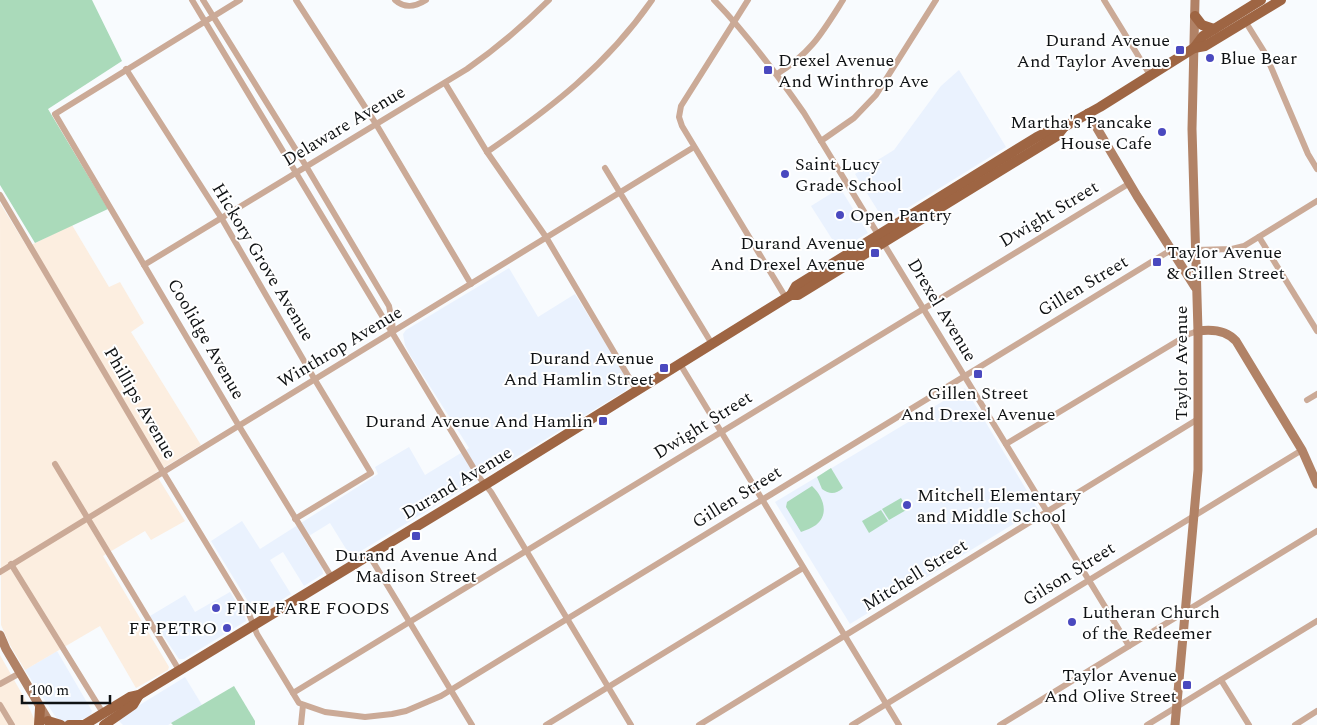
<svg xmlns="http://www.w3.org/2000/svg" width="1317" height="725" viewBox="0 0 1317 725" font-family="Spectral,serif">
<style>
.built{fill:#eaf2fe}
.industrial{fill:#fceee0}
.green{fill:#aadaba}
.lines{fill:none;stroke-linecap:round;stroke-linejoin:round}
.street{stroke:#cbaa97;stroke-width:6}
.secondary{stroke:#b18266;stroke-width:9}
.primary{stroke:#9e6543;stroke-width:10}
.poi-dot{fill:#4a49bf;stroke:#fff;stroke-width:2}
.labels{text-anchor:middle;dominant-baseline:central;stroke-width:4;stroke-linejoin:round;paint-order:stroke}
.poi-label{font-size:18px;fill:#0f1214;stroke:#fff;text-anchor:start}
.street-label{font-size:18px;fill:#0f1214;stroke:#fff}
</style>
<rect width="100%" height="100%" fill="#f8fbfe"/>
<g class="built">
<path d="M959,70L1006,147L885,222L855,174L894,150L941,86Z"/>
<path d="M840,188L868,233L839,250L811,206Z"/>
<path d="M509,268L538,317L575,294L622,370L628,381V387L625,391L351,557L330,523L304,539L322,567L323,574L304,586L283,552L270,560L291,594L259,614L255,613L211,541L242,521L260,549L378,474L375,467L409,447L425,475L469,448L410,355L405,345L403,334L406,330Z"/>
<path d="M965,388L1038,509L850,624L775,502Z"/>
<path d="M230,592L245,616L246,621L184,659H179L150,616L185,595L195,612Z"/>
<path d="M57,651L92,711L90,716L70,724L61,722L55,716L25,670Z"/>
<path d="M185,677L202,705L168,725H123L117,719Z"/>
</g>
<g class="industrial">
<path d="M0,203L27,247L72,225L109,287L120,282L144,323L131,332L201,445L155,473L185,521L151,540L145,531L103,556L169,667L168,670L136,688L100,626L25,670L10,645L1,625Z"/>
<path d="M0,655L26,701L37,725H0Z"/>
</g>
<g class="green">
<path d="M0,0H92L122,61L48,109L108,209L35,243L0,185Z"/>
<path d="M831,468L843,488C836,494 830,495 822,489L817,477Z"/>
<path d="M812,486C823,496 830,514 816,525C812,528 806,530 801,532L786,507L787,502Z"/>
<path d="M901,498L908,509L889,520L882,509Z"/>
<path d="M881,510L888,521L869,533L862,521Z"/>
<path d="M234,686L255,721V725H173L171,723Z"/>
</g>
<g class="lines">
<g class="street">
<path d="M192,0L479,477L491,492L631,725"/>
<path d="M203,0L306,166L389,306L392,321L393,331"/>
<path d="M240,0L55,114L239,426L332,578"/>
<path d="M296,0L376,124L471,284"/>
<path d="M395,0C405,9 415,7 426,0"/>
<path d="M714,0C748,35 776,73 804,113L1129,646"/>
<path d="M748,0L681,106L679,117L682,126L786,298"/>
<path d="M1104,0L1150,75"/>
<path d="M1245,21L1265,53L1308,154L1317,169"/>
<path d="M126,69L222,219L315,380L371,473L295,519"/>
<path d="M777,74C811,53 822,33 843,0"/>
<path d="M445,83L487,152L546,237L637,391"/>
<path d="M821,141L854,118L876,95L936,0"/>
<path d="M487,152C551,108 607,65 652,0"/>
<path d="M605,168L712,344"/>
<path d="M0,195L163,472L249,614L257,634L299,703L325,712L365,717L392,714L406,711L441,696L1171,250"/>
<path d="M1259,237L1317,331"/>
<path d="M1195,250L1232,249L1244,246L1317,201"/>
<path d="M144,265L467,69C497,48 523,26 549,0"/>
<path d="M680,364L899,725"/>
<path d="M1307,400L1317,394"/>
<path d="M1006,444L1189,334L1198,331"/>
<path d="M55,464L179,670"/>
<path d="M369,555L472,725"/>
<path d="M11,564L103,713"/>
<path d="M0,572L694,147"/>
<path d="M1221,680L1249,725"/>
<path d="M0,684L20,673"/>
<path d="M293,693L1130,183"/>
<path d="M0,705L12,725"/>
<path d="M301,725L303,705"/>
<path d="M546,725L803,568"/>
<path d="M699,725L1198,419"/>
<path d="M852,725L1302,450"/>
<path d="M1000,725L1317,531"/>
<path d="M1147,725L1317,621"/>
<path d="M1295,725L1317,711"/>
</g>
<g class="secondary">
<path d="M1088,113L1137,196L1195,287"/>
<path d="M1198,331C1212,329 1226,330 1236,341L1302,450L1317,484"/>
<path d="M0,635L6,649L51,725"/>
<path d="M1175,725L1198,470V331L1192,129L1195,0"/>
</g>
<g class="primary">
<path d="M1195,16L1202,25L1214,29"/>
<path d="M1194,48L1203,36L1261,0"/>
<path d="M791,295L796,286L1037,137L1055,128L1064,127L1100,107L1194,48L1205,46L1281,0"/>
<path d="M48,721L61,725"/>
<path d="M39,725L40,708"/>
<path d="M69,725H84"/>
<path d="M84,725L130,697L139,695L493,480L786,298L791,295H798L1057,136L1064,127"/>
<path d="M104,725L133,705L139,695"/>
</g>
</g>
<g class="poi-dot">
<rect x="1175" y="45" width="10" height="10" rx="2.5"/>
<circle cx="1210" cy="58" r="5"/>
<rect x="763" y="65" width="10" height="10" rx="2.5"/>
<circle cx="1162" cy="132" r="5"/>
<circle cx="785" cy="174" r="5"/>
<circle cx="840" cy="215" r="5"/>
<rect x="870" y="248" width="10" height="10" rx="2.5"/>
<rect x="1152" y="257" width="10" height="10" rx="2.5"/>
<rect x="659" y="363" width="10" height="10" rx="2.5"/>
<rect x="973" y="369" width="10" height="10" rx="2.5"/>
<rect x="598" y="416" width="10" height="10" rx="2.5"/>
<circle cx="907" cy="505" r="5"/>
<rect x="411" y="531" width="10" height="10" rx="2.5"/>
<circle cx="216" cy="608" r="5"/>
<circle cx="1072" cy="622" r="5"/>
<circle cx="227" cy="628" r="5"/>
<rect x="1182" y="680" width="10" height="10" rx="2.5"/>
</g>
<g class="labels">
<g class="poi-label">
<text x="1170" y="40" text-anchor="end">Durand Avenue<tspan x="1170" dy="21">And Taylor Avenue</tspan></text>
<text x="1220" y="58">Blue Bear</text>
<text x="778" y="60">Drexel Avenue<tspan x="778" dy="21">And Winthrop Ave</tspan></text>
<text x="1152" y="122" text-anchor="end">Martha's Pancake<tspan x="1152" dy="21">House Cafe</tspan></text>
<text x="795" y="164">Saint Lucy<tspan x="795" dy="21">Grade School</tspan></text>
<text x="850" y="215">Open Pantry</text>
<text x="865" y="243" text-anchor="end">Durand Avenue<tspan x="865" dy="21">And Drexel Avenue</tspan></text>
<text x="1167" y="252">Taylor Avenue<tspan x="1167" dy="21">&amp; Gillen Street</tspan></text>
<text x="654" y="358" text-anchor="end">Durand Avenue<tspan x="654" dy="21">And Hamlin Street</tspan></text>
<text x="978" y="393" text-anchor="middle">Gillen Street<tspan x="978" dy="21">And Drexel Avenue</tspan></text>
<text x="593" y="421" text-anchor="end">Durand Avenue And Hamlin</text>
<text x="917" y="495">Mitchell Elementary<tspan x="917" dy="21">and Middle School</tspan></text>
<text x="416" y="555" text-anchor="middle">Durand Avenue And<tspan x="416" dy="21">Madison Street</tspan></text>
<text x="226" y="608">FINE FARE FOODS</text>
<text x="1082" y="612">Lutheran Church<tspan x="1082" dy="21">of the Redeemer</tspan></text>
<text x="217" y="628" text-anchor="end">FF PETRO</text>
<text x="1177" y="675" text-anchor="end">Taylor Avenue<tspan x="1177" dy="21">And Olive Street</tspan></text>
</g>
<g class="street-label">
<text transform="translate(344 126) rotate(-31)">Delaware Avenue</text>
<text transform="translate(1049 214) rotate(-31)">Dwight Street</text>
<text transform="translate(263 262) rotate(59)">Hickory Grove Avenue</text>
<text transform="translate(1083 286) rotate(-31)">Gillen Street</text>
<text transform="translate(942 310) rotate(59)">Drexel Avenue</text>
<text transform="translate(206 339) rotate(60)">Coolidge Avenue</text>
<text transform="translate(340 347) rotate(-31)">Winthrop Avenue</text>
<text transform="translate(1181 363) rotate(-90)">Taylor Avenue</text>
<text transform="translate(140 403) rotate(60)">Phillips Avenue</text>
<text transform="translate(703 425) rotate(-32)">Dwight Street</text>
<text transform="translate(457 483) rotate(-31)">Durand Avenue</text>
<text transform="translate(737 497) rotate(-32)">Gillen Street</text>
<text transform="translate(1069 574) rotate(-32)">Gilson Street</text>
<text transform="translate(915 575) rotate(-32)">Mitchell Street</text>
</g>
</g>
<path d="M22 695v8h88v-8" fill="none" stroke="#0f1214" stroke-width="2.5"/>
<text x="30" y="695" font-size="15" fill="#0f1214" stroke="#ffffff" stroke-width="4" paint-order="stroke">100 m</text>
</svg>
